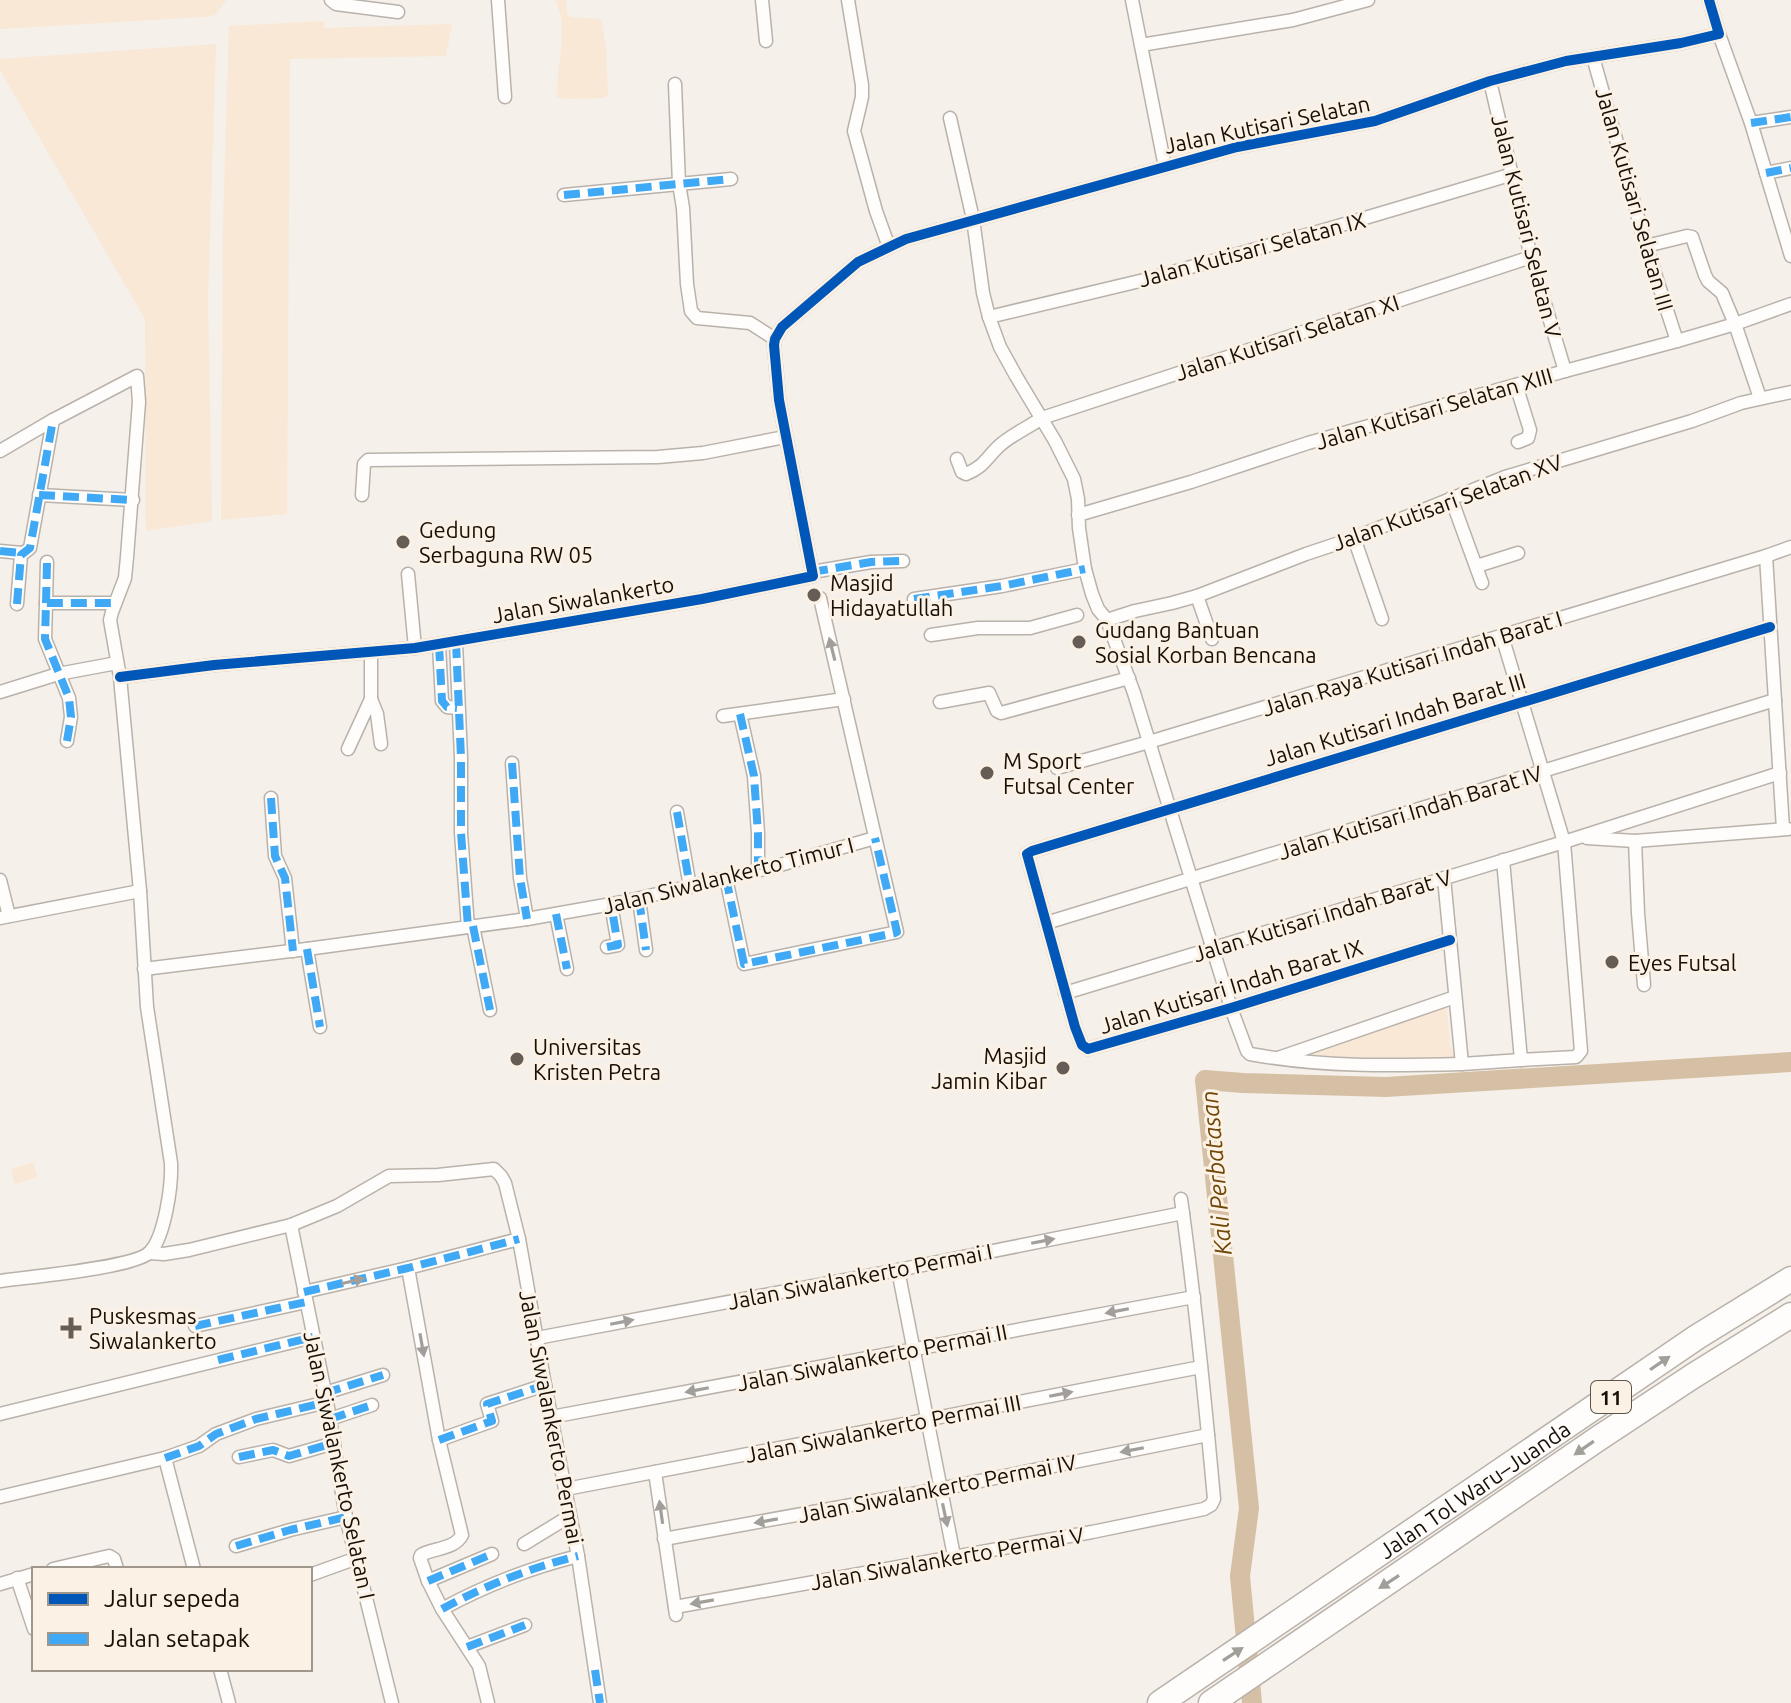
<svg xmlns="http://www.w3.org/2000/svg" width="1791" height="1703" viewBox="0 0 1791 1703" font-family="Ubuntu,sans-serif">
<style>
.green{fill:#f8e8d5}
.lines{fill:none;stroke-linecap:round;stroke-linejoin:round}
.river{stroke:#d6c0a5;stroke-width:20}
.minor-casing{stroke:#b9b2aa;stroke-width:15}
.motorway-casing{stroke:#b9b2aa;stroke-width:27}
.minor{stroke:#fefdfc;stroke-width:12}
.motorway{stroke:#fefdfc;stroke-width:24}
.quiet{stroke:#3fa9f5;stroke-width:8;stroke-dasharray:16 8;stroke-linecap:butt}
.cycleway-casing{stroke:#fbf1e5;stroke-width:15}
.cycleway{stroke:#0057b8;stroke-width:10}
.oneway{fill:#a29e9a}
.poi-dot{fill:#665e56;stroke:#fbf1e5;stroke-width:3}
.labels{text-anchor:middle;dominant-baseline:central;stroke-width:6;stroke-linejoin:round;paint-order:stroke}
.shield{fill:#fbf1e5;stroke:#5c5449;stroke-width:2}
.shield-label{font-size:20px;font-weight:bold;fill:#181006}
.street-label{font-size:22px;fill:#181006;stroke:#fbf1e5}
.poi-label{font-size:22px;fill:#181006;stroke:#fbf1e5;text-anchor:start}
.water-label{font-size:24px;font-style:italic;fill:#6f4707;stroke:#fbf1e5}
</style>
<rect width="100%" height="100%" fill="#f6f0ea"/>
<g class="green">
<path d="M0,0H226L215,15L203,17L0,29Z"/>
<path d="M555,0H566L567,14L570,17L600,19L602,21L606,49L608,94L604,98L564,99L557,97C556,67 570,27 555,0Z"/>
<path d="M324,21V28L452,24L446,56L290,59L287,514L221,520L223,226L229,26Z"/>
<path d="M216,44L208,299L212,521L146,531L145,319L0,70V59Z"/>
<path d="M1446,1002L1450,1045L1456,1058L1296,1057Z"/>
<path d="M33,1162L37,1177L15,1184L11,1169Z"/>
</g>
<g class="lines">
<path class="river" d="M1252,1703L1240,1576L1249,1508L1205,1080L1243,1083L1386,1087L1791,1062"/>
<defs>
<g id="minor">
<path d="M331,0L336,4L398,12"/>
<path d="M498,0L505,97"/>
<path d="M762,0L766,41"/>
<path d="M848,0L862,85V97L854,131L876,211L889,247"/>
<path d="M1132,0L1165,167"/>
<path d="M1719,34L1751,123L1791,256"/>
<path d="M1141,45L1293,20L1368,0"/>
<path d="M1593,57L1646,246L1677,341"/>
<path d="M1490,81L1531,257L1565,371"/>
<path d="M675,84L679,184L683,208L687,284L691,311L697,318L750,323L775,339"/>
<path d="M950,118L973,219L983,293L989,317L1000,347L1016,376L1055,441L1074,479L1078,499L1079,528L1085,569L1092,594L1098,609L1107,620L1134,693L1231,1008L1247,1051L1250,1054C1321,1067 1390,1066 1462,1064"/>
<path d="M1751,123L1791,117"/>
<path d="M1766,173L1791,168"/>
<path d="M564,195L731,179"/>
<path d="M1646,246L1687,236L1692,237L1705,275L1708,281L1722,293L1735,324L1760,398"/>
<path d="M989,317L1144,280L1328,229L1513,174"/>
<path d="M1516,385L1530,430L1528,438L1518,442"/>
<path d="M0,451L53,420L137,376L139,402L127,557L125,578L112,612L110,620L120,677L140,891L147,1007L171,1163C172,1185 165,1236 150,1252C135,1268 27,1277 0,1281"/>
<path d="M957,459L962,472L966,474C983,467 985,460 997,448C1007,437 1029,427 1042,418L1531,257"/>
<path d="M39,495L133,500"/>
<path d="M362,495L364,464L368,460L658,457L703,453L785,437"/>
<path d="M1451,498L1482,583"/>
<path d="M1078,515L1191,482L1308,443L1565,371L1677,341L1735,324L1791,304"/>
<path d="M1354,538L1382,619"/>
<path d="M0,551L22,553"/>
<path d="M1766,556L1783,829"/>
<path d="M1477,566L1518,553"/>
<path d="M812,572L871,562L903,561"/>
<path d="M408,574L415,648"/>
<path d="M1197,596L1212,639"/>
<path d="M914,599L1002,586L1085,569"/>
<path d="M46,603L47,562"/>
<path d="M17,604L21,555L30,548L53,420"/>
<path d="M1107,620L1135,611L1172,603L1197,596L1306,554L1354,538L1505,477L1692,421L1741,403L1791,392"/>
<path d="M931,635L978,628H1030L1077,615"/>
<path d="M1502,636L1564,842L1581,1051L1576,1057L1521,1060L1503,860"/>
<path d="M456,642L461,758V833L468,927"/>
<path d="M439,645L442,701L447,707L457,708"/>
<path d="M120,677L214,665L415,648L702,599L813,576L779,400L774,345L775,339L782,327L858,262L906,239L1237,147L1375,121L1490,81L1566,61L1681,43L1719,34L1709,0"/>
<path d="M0,692L58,674L117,663"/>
<path d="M371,699L377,714L381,744"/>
<path d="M940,702L989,693L997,711L1001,713L1129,678"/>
<path d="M740,714L754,776L758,833V870"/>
<path d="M723,716L844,699"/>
<path d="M67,741L71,717L69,698L45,639L46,603H115"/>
<path d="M348,749L371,699V653"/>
<path d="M512,763L520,878L527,919"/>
<path d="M1057,768L1149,742L1766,556L1791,547"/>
<path d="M271,798L275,856L285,878L293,951"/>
<path d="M677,812L690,887"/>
<path d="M1587,838L1635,841L1788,829"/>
<path d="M1635,841L1638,913L1644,985"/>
<path d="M726,878L744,964L897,932L820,598"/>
<path d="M1444,878L1462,1064L1521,1060"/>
<path d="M0,880L9,916"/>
<path d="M639,899L646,950"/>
<path d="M556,914L567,969"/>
<path d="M0,918L140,891"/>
<path d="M1046,923L1775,700"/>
<path d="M473,926L490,1010"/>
<path d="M1450,940L1231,1008L1088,1049L1082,1045L1075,1027L1027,854L1032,851L1770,627"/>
<path d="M607,947L618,945L611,904"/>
<path d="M307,949L320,1027"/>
<path d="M144,969L307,949L527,919L623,902L773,867L875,838"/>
<path d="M1065,993L1564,842L1780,773"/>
<path d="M1278,1058L1455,997"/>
<path d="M291,1225L327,1402L346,1517L392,1703"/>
<path d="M149,1253L164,1254L189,1250L291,1225L337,1206L389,1176L438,1175L494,1169L501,1176L505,1183L519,1239L545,1385L578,1556L600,1703"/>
<path d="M408,1268L439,1440L462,1535C455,1549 434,1548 421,1555L420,1558L428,1581L442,1609L479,1666L488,1703"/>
<path d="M898,1270L954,1556"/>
<path d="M304,1292L408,1268L519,1239"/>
<path d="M195,1326L306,1302"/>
<path d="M537,1338L898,1270L1183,1213"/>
<path d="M325,1393L383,1375"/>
<path d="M0,1414L313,1337"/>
<path d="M551,1417L1194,1297"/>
<path d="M330,1419L372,1405"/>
<path d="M439,1440L492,1421L487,1404L545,1385"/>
<path d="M239,1457L273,1450L289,1456L334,1443"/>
<path d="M165,1458L194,1569"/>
<path d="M655,1472L676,1615"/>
<path d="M566,1489L1201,1367"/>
<path d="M0,1497L165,1458L199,1446L216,1434L256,1419L327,1402"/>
<path d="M664,1539L940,1489L1208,1435"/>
<path d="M524,1544L570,1516"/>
<path d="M236,1546L290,1530L346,1517"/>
<path d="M53,1569L109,1556L114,1559L117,1569"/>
<path d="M310,1575L357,1558"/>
<path d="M17,1578L34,1629"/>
<path d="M428,1581L492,1554"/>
<path d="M0,1584L34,1574"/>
<path d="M675,1607L1092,1532L1204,1509L1211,1505L1214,1499C1205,1399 1195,1299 1181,1199"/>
<path d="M442,1609C486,1585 530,1568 578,1556"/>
<path d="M467,1647L525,1625"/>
<path d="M220,1669L229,1703"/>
</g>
<g id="motorway">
<path id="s1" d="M1160,1703L1697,1337L1791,1279"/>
<path d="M1211,1703L1599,1438L1693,1376L1791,1315"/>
</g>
</defs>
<use href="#minor" class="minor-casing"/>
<use href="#motorway" class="motorway-casing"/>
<use href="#minor" class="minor"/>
<use href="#motorway" class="motorway"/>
<g class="quiet">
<path d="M1751,123L1791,117"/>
<path d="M1766,173L1791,168"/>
<path d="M564,195L731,179"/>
<path d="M39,495L133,500"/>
<path d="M0,551L22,553"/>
<path d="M812,572L871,562L903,561"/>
<path d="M914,599L1002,586L1085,569"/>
<path d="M46,603L47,562"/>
<path d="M17,604L21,555L30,548L53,420"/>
<path d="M456,642L461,758V833L468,927"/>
<path d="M439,645L442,701L447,707L457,708"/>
<path d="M740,714L754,776L758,833V870"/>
<path d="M67,741L71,717L69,698L45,639L46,603H115"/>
<path d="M512,763L520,878L527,919"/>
<path d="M271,798L275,856L285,878L293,951"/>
<path d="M677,812L690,887"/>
<path d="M726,878L744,964L895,933L897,932L875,838"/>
<path d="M639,899L646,950"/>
<path d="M556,914L567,969"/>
<path d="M473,926L490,1010"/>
<path d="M607,947L618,945L611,904"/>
<path d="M307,949L320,1027"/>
<path d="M304,1292L408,1268L519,1239"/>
<path d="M195,1326L306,1302"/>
<path d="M218,1360L313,1337"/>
<path d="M325,1393L383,1375"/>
<path d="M330,1419L372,1405"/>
<path d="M439,1440L492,1421L487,1404L545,1385"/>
<path d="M239,1457L273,1450L289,1456L334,1443"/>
<path d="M165,1458L199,1446L216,1434L256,1419L327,1402"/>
<path d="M236,1546L290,1530L346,1517"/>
<path d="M428,1581L492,1554"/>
<path d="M442,1609C486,1585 530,1568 578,1556"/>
<path d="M467,1647L525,1625"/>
<path d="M595,1670L600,1703"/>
</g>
<defs>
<g id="cycleway">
<path d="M120,677L214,665L415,648L702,599L813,576L779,400L774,345L775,339L782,327L858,262L906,239L1237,147L1375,121L1490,81L1566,61L1681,43L1719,34L1709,0"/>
<path d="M1450,940L1231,1008L1088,1049L1082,1045L1075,1027L1027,854L1032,851L1770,627"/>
</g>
</defs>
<use href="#cycleway" class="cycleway-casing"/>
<use href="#cycleway" class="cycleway"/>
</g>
<defs><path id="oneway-solid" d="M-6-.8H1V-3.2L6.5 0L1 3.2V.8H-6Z" transform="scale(2)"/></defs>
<g class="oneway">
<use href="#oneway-solid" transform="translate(832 649) rotate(-104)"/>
<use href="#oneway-solid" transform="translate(1043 1241) rotate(-11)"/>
<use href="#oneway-solid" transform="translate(353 1281) rotate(-13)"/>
<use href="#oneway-solid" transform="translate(1117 1311) rotate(169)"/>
<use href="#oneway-solid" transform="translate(622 1322) rotate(-11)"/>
<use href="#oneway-solid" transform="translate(422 1345) rotate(80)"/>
<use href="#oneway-solid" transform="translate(1660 1363) rotate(-34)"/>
<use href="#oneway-solid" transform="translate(697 1390) rotate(169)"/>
<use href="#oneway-solid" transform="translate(1061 1394) rotate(-11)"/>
<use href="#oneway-solid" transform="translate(1584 1448) rotate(145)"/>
<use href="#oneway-solid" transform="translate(1132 1450) rotate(169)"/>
<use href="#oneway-solid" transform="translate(661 1512) rotate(-98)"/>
<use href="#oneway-solid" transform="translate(945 1515) rotate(78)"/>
<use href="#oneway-solid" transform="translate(766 1521) rotate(170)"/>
<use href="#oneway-solid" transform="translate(1389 1582) rotate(147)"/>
<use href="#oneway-solid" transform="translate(702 1602) rotate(170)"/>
<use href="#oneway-solid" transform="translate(1233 1654) rotate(-33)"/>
</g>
<g class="poi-dot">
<circle cx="403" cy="542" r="8"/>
<circle cx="814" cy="595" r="8"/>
<circle cx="1079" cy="642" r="8"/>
<circle cx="987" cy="773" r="8"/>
<circle cx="1612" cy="962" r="8"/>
<circle cx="517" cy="1059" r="8"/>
<circle cx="1063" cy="1068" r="8"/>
<path d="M67 1316h8v8h8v8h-8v8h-8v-8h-8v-8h8z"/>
</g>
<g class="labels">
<rect class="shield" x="1591" y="1381" width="40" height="32" rx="6"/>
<g class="shield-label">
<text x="1611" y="1397">11</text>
</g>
<g class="street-label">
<text transform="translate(1267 124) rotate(-12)">Jalan Kutisari Selatan</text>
<text transform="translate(1635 199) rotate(74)">Jalan Kutisari Selatan III</text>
<text transform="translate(1527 226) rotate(76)">Jalan Kutisari Selatan V</text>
<text transform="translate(1252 249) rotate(-15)">Jalan Kutisari Selatan IX</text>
<text transform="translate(1287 337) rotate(-18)">Jalan Kutisari Selatan XI</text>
<text transform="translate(1434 408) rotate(-16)">Jalan Kutisari Selatan XIII</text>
<text transform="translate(1447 502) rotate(-20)">Jalan Kutisari Selatan XV</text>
<text transform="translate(583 599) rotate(-10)">Jalan Siwalankerto</text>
<text transform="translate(1412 663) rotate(-17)">Jalan Raya Kutisari Indah Barat I</text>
<text transform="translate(1395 719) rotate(-17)">Jalan Kutisari Indah Barat III</text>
<text transform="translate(1410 812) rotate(-17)">Jalan Kutisari Indah Barat IV</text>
<text transform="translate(728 875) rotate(-14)">Jalan Siwalankerto Timur I</text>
<text transform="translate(1322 915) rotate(-17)">Jalan Kutisari Indah Barat V</text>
<text transform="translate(1231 986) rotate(-17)">Jalan Kutisari Indah Barat IX</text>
<text transform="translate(860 1276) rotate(-11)">Jalan Siwalankerto Permai I</text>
<text transform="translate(872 1357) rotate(-11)">Jalan Siwalankerto Permai II</text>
<text transform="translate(552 1417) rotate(79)">Jalan Siwalankerto Permai</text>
<text transform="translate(883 1428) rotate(-11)">Jalan Siwalankerto Permai III</text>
<text transform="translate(340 1465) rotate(78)">Jalan Siwalankerto Selatan I</text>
<text transform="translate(937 1488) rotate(-11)">Jalan Siwalankerto Permai IV</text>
<text stroke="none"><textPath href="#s1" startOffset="380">Jalan Tol Waru–Juanda</textPath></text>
<text transform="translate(947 1558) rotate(-10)">Jalan Siwalankerto Permai V</text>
</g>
<g class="poi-label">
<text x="419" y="529">Gedung<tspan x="419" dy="25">Serbaguna RW 05</tspan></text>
<text x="830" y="582">Masjid<tspan x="830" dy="25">Hidayatullah</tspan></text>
<text x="1095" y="629">Gudang Bantuan<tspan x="1095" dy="25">Sosial Korban Bencana</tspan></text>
<text x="1003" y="760">M Sport<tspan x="1003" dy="25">Futsal Center</tspan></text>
<text x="1628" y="962">Eyes Futsal</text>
<text x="533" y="1046">Universitas<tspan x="533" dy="25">Kristen Petra</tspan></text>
<text x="1047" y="1055" text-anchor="end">Masjid<tspan x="1047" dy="25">Jamin Kibar</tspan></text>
<text x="89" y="1315">Puskesmas<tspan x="89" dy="25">Siwalankerto</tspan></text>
</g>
<g class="water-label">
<text transform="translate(1216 1173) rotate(-95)">Kali Perbatasan</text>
</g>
</g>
<rect x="32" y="1567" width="280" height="104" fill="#fbf1e5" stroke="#a0978c" stroke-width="2"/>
<rect x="48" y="1593" width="40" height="12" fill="#0057b8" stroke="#a0978c" stroke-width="2"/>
<text x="104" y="1607" font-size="24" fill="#181006">Jalur sepeda</text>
<rect x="48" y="1633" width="40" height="12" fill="#3fa9f5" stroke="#a0978c" stroke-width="2"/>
<text x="104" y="1647" font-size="24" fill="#181006">Jalan setapak</text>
</svg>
